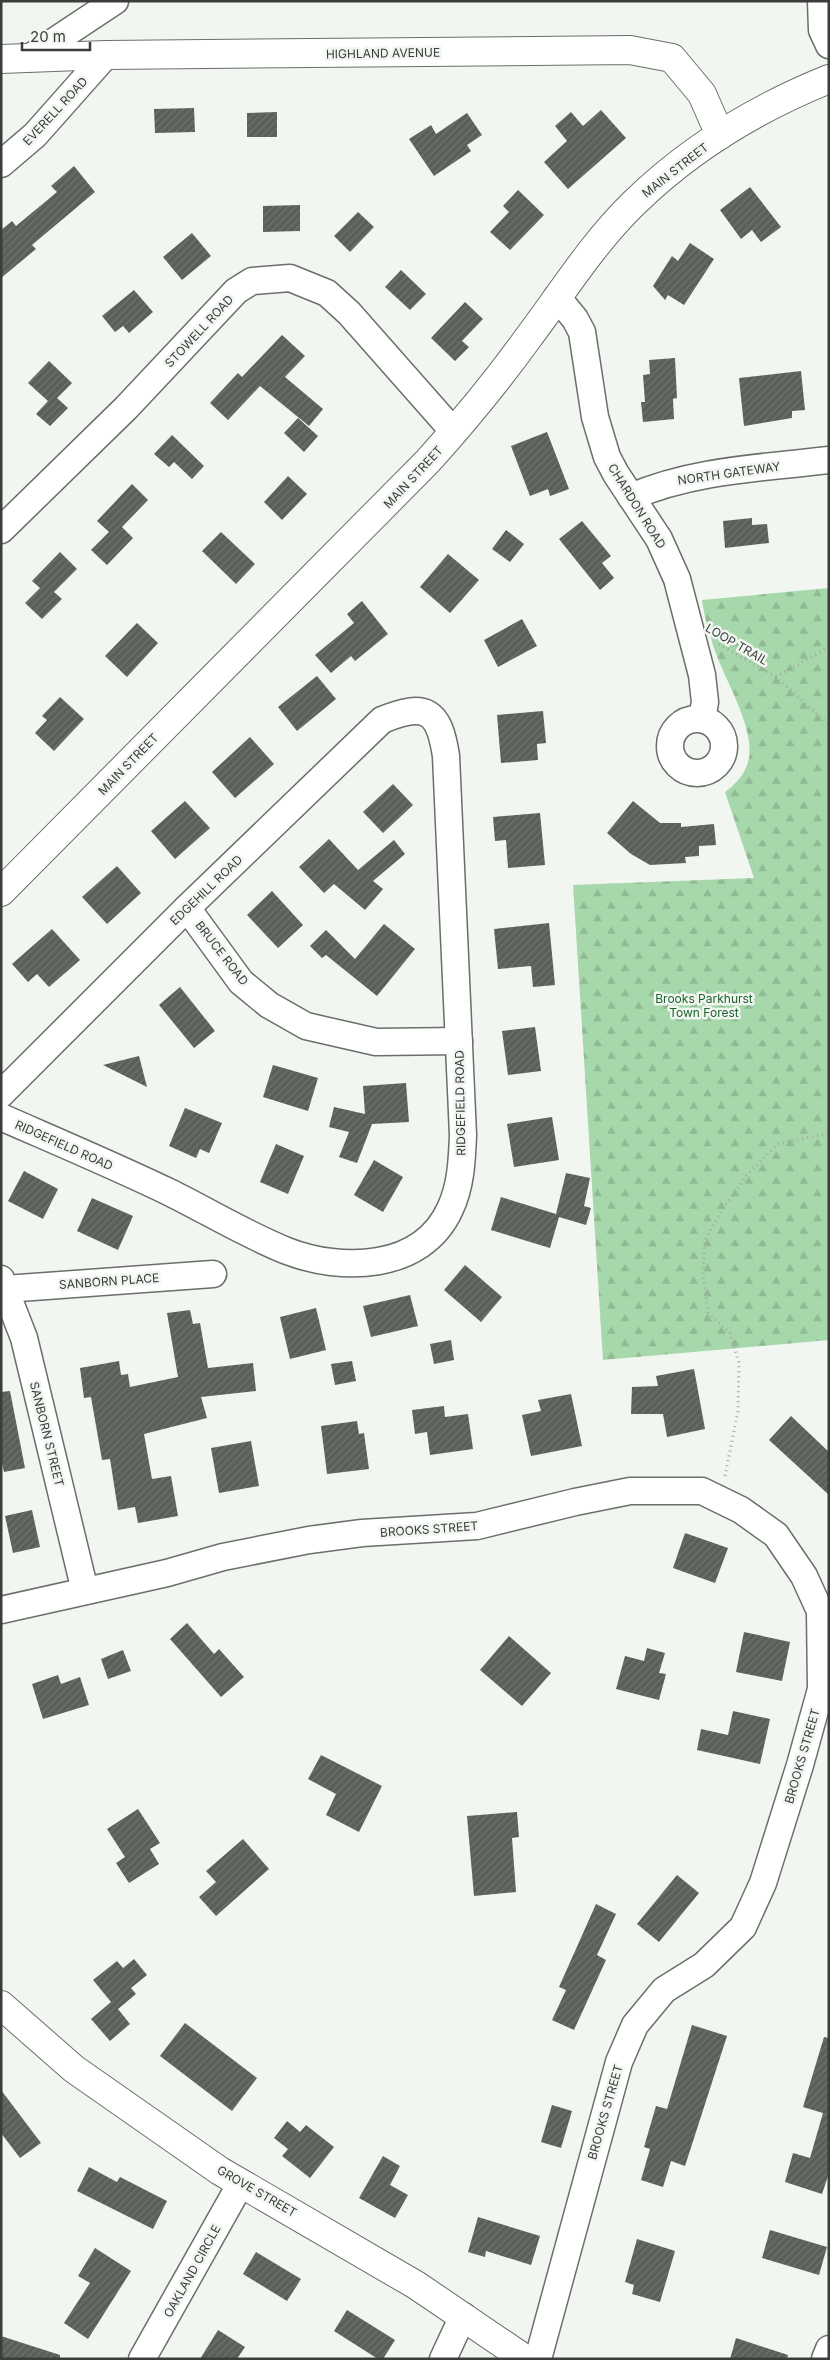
<svg xmlns="http://www.w3.org/2000/svg" width="830" height="2360" viewBox="0 0 830 2360" font-family="Inter,sans-serif">
<style>
.forest{fill:url(#forest-firs)}
.building{fill:url(#building-hatch)}
.lines{fill:none;stroke-linecap:round;stroke-linejoin:round}
.minor-casing{stroke:#6a6f6a;stroke-width:29}
.tertiary-casing{stroke:#6a6f6a;stroke-width:30}
.secondary-casing{stroke:#6a6f6a;stroke-width:30}
.primary-casing{stroke:#6a6f6a;stroke-width:30}
.path{stroke:#a4a8a4;stroke-width:3;stroke-dasharray:1 4;stroke-linecap:butt}
.minor{stroke:#fff;stroke-width:26}
.tertiary{stroke:#fff;stroke-width:28}
.secondary{stroke:#fff;stroke-width:28}
.primary{stroke:#fff;stroke-width:28}
.labels{text-anchor:middle;dominant-baseline:central;stroke-width:5;stroke-linejoin:round;paint-order:stroke}
.street-label{font-size:12px;fill:#3b3d3b;stroke:#f1f6f1}
.park-label{font-size:12px;fill:#1d632d;stroke:#f1f6f1}
</style>
<defs>
<pattern id="forest-firs" width="22" height="20" patternUnits="userSpaceOnUse" patternTransform="scale(1.25)"><rect width="22" height="20" fill="#a6d8ab"/><path d="M5 1l3.5 6h-7zM16 11l3.5 6h-7z" fill="#90ba94"/></pattern>
<pattern id="building-hatch" width="6" height="6" patternUnits="userSpaceOnUse" patternTransform="scale(1.25)"><rect width="6" height="6" fill="#5a5f5a"/><path d="M-1 1l2-2M0 6l6-6M5 7l2-2" fill="none" stroke="#6f736f"/></pattern>
</defs>
<rect width="100%" height="100%" fill="#f1f6f1"/>
<path class="forest" d="M829,588V1340L603,1360L573,885L754,878L725,792C737,783 746,773 749,758C754,730 729,686 718,659C711,640 705,621 702,600Z"/>
<g class="building">
<path d="M194,108L195,132L155,133L154,109Z"/>
<path d="M601,110L626,138L568,189L544,162L567,141L555,126L571,112L583,126Z"/>
<path d="M277,112V137H247V113Z"/>
<path d="M467,113L482,135L467,145L471,151L434,176L409,139L431,125L436,134Z"/>
<path d="M74,166L95,192L32,245L36,249L1,278V230L12,221L16,226L57,192L51,186Z"/>
<path d="M750,187L781,227L761,242L752,230L741,239L720,210Z"/>
<path d="M518,190L544,215L510,250L490,232L509,212L503,206Z"/>
<path d="M300,205V231L263,232V206Z"/>
<path d="M358,212L374,227L350,252L334,236Z"/>
<path d="M192,233L211,256L182,280L163,257Z"/>
<path d="M690,243L714,259L684,305L668,295L665,300L653,286L672,256L678,261Z"/>
<path d="M401,270L426,294L410,310L385,287Z"/>
<path d="M134,290L153,312L129,333L123,326L115,332L102,316Z"/>
<path d="M465,302L483,319L462,341L469,347L455,361L431,338Z"/>
<path d="M282,335L305,356L285,377L323,409L309,426L260,386L228,420L210,403L238,373L242,377Z"/>
<path d="M675,358L677,398L673,399L674,419L643,422L641,402H645L643,375L650,374L649,360Z"/>
<path d="M49,361L72,383L57,398L68,408L50,426L36,414L48,401L28,383Z"/>
<path d="M801,371L805,410L792,411V418L744,426L739,378Z"/>
<path d="M298,418L318,436L304,452L284,433Z"/>
<path d="M547,432L569,489L550,496L548,489L530,496L511,446Z"/>
<path d="M172,435L204,466L192,479L174,462L169,467L154,454Z"/>
<path d="M288,476L307,494L282,520L264,502Z"/>
<path d="M132,484L148,500L122,527L133,538L107,565L91,550L109,532L97,521Z"/>
<path d="M752,518V525L767,524L769,543L725,548L723,521Z"/>
<path d="M582,521L611,556L602,563L614,578L600,590L559,539Z"/>
<path d="M506,530L524,544L510,562L492,549Z"/>
<path d="M221,532L255,564L236,584L202,551Z"/>
<path d="M60,552L77,569L54,592L62,599L42,619L25,603L40,588L32,581Z"/>
<path d="M448,554L479,580L450,613L420,587Z"/>
<path d="M362,601L388,634L355,661L351,656L331,673L315,655L354,623L347,614Z"/>
<path d="M522,619L537,646L498,667L484,640Z"/>
<path d="M137,623L158,643L127,677L105,656Z"/>
<path d="M317,676L336,699L297,731L278,707Z"/>
<path d="M60,697L84,719L54,751L35,733L47,720L42,716Z"/>
<path d="M543,711L546,743L537,744L538,760L501,763L497,715Z"/>
<path d="M250,737L274,764L235,798L212,772Z"/>
<path d="M393,784L413,805L383,833L363,812Z"/>
<path d="M185,801L210,828L175,859L151,831Z"/>
<path d="M633,801L660,823H681V827L714,824L716,845L699,846V856L685,857L686,863L650,865L631,854L607,833Z"/>
<path d="M540,813L545,865L508,868L506,840L495,841L493,817Z"/>
<path d="M329,839L358,870L394,840L405,854L373,881L383,889L365,910L334,884L324,893L299,867Z"/>
<path d="M117,866L141,893L107,924L82,897Z"/>
<path d="M272,891L303,925L278,948L247,915Z"/>
<path d="M549,923L555,985L533,987L531,966L498,969L494,929Z"/>
<path d="M384,924L415,949L377,996L326,955L322,958L310,946L326,930L355,959Z"/>
<path d="M52,929L80,960L49,987L37,974L28,982L12,964Z"/>
<path d="M180,987L215,1031L194,1048L159,1005Z"/>
<path d="M535,1027L541,1071L508,1075L502,1031Z"/>
<path d="M139,1056L147,1087L103,1065Z"/>
<path d="M273,1065L318,1078L308,1111L263,1097Z"/>
<path d="M406,1083L409,1122L372,1124L357,1163L339,1157L349,1132L329,1127L334,1107L365,1114L363,1086Z"/>
<path d="M185,1108L222,1123L209,1153L200,1149L196,1158L169,1146Z"/>
<path d="M552,1117L559,1160L514,1167L507,1124Z"/>
<path d="M276,1144L304,1156L288,1194L260,1182Z"/>
<path d="M374,1160L403,1177L383,1212L354,1195Z"/>
<path d="M24,1171L58,1189L43,1219L8,1201Z"/>
<path d="M566,1173L590,1178L584,1206L591,1208L586,1225L559,1217L550,1248L491,1230L501,1197L556,1214Z"/>
<path d="M92,1198L133,1216L118,1250L77,1231Z"/>
<path d="M465,1265L502,1297L481,1322L444,1290Z"/>
<path d="M410,1295L418,1326L371,1337L363,1306Z"/>
<path d="M316,1308L326,1350L290,1359L280,1317Z"/>
<path d="M190,1310L193,1324L200,1323L208,1368L253,1363L256,1391L201,1397L207,1418L144,1434L152,1479L171,1476L178,1516L138,1523L135,1507L118,1510L110,1459L102,1460L91,1397L84,1398L80,1368L119,1361L121,1375L128,1374L130,1387L178,1377L167,1313Z"/>
<path d="M451,1340L454,1360L434,1364L430,1344Z"/>
<path d="M352,1361L356,1381L335,1385L331,1364Z"/>
<path d="M694,1369L705,1429L667,1437L663,1414H631L632,1387L658,1386L656,1376Z"/>
<path d="M10,1391L25,1468L4,1472L1,1459V1392Z"/>
<path d="M571,1394L582,1446L531,1456L522,1415L541,1411L538,1400Z"/>
<path d="M444,1406L445,1417L468,1414L473,1449L430,1455L427,1432L415,1434L412,1410Z"/>
<path d="M791,1416L829,1452V1495L769,1440Z"/>
<path d="M357,1421L359,1434L364,1433L369,1469L327,1474L321,1426Z"/>
<path d="M251,1441L259,1486L219,1493L211,1448Z"/>
<path d="M32,1510L40,1547L13,1553L5,1516Z"/>
<path d="M685,1533L728,1548L715,1583L673,1568Z"/>
<path d="M187,1623L214,1654L219,1649L244,1677L221,1697L170,1639Z"/>
<path d="M744,1632L790,1642L782,1681L736,1672Z"/>
<path d="M509,1636L551,1673L522,1706L480,1670Z"/>
<path d="M647,1648L665,1653L659,1673L666,1674L659,1700L616,1689L625,1656L644,1661Z"/>
<path d="M123,1650L131,1671L108,1679L101,1659Z"/>
<path d="M58,1675L61,1684L80,1677L89,1705L43,1719L32,1684Z"/>
<path d="M733,1711L770,1719L760,1764L697,1750L701,1729L728,1735Z"/>
<path d="M321,1755L382,1786L359,1832L326,1815L336,1794L308,1779Z"/>
<path d="M138,1809L160,1843L150,1849L159,1864L129,1883L116,1863L125,1857L107,1829Z"/>
<path d="M517,1812L519,1837L512,1838L516,1892L474,1896L467,1816Z"/>
<path d="M243,1839L269,1869L216,1916L199,1897L216,1882L206,1871Z"/>
<path d="M677,1875L699,1893L659,1942L637,1924Z"/>
<path d="M596,1904L616,1914L597,1955L606,1960L574,2030L552,2020L566,1990L559,1987Z"/>
<path d="M134,1959L147,1975L131,1988L136,1994L118,2009L130,2024L110,2041L91,2019L111,2002L93,1980L117,1961L123,1968Z"/>
<path d="M185,2023L257,2078L232,2111L160,2056Z"/>
<path d="M692,2025L727,2036L685,2166L671,2161L663,2187L641,2180L650,2149L644,2147L656,2106L667,2109Z"/>
<path d="M824,2037L829,2038V2173L822,2194L785,2182L793,2153L810,2158L823,2113L803,2107Z"/>
<path d="M1,2090L41,2143L20,2158L1,2133Z"/>
<path d="M552,2105L572,2111L561,2148L541,2142Z"/>
<path d="M287,2121L300,2132L306,2125L334,2147L310,2178L282,2156L288,2149L274,2138Z"/>
<path d="M383,2156L400,2166L390,2185L408,2195L395,2218L359,2198Z"/>
<path d="M89,2167L117,2182L120,2177L167,2201L153,2229L77,2191Z"/>
<path d="M478,2217L540,2236L531,2265L486,2251L485,2257L468,2252Z"/>
<path d="M770,2230L827,2247L819,2275L762,2258Z"/>
<path d="M637,2239L675,2251L660,2302L632,2294L634,2285L625,2282Z"/>
<path d="M95,2248L131,2271L88,2339L64,2323L90,2283L78,2276Z"/>
<path d="M256,2252L301,2279L287,2301L243,2274Z"/>
<path d="M347,2310L395,2340L383,2359H378L334,2331Z"/>
<path d="M218,2330L245,2347L237,2359H200Z"/>
<path d="M1,2336L60,2355V2359H1Z"/>
<path d="M736,2338L788,2355L787,2359H730Z"/>
</g>
<g class="lines">
<defs>
<g id="minor">
<path d="M821,1L822,30L829,45"/>
<path d="M29,58L115,1"/>
<path d="M1,164L35,135L106,55"/>
<path d="M557,297L575,319L582,332L595,417L607,457L616,474L659,539L677,579L702,675L705,702L702,719"/>
<path d="M631,497C693,470 762,468 829,460"/>
<path d="M1,530L126,408L236,291L252,281L290,278L327,293L349,313L454,432"/>
<circle cx="697" cy="746" r="27"/>
<path d="M187,908L241,982L269,1005L306,1026L376,1042L459,1041"/>
<path d="M1,1094L187,908L382,720C426,702 439,710 446,756L463,1135C462,1160 461,1186 450,1209C422,1271 341,1272 287,1251C247,1235 209,1212 171,1193C115,1166 58,1142 1,1117"/>
<path d="M1,1279L24,1338L85,1591"/>
<path d="M5,1289L213,1274"/>
<path d="M1,1610L167,1573L223,1557L309,1540L362,1533L477,1526L575,1502L630,1491H702L741,1510L776,1535L804,1576L820,1611L821,1689L800,1765L763,1883L743,1927L704,1965L664,1990L635,2025L619,2062L538,2359"/>
<path d="M142,2359L241,2183"/>
<path d="M443,2359L463,2316"/>
<path d="M825,2359L829,2349"/>
</g>
<path id="tertiary" d="M1,2005L74,2069L220,2171L416,2285L525,2359"/>
<path id="secondary" d="M1,59L106,55L630,50L672,58L702,94L720,135"/>
<path id="primary" d="M1,892L428,461C464,421 497,381 528,338C562,293 592,244 633,204C688,150 757,108 829,79"/>
</defs>
<use href="#minor" class="minor-casing"/>
<use href="#tertiary" class="tertiary-casing"/>
<use href="#secondary" class="secondary-casing"/>
<use href="#primary" class="primary-casing"/>
<g class="path">
<path d="M719,644L776,677L829,725"/>
<path d="M776,677L829,647"/>
<path d="M725,1476L738,1411L739,1363L730,1333L708,1313L703,1273L705,1240L723,1208L747,1175L778,1144L829,1133"/>
</g>
<use href="#minor" class="minor"/>
<use href="#tertiary" class="tertiary"/>
<use href="#secondary" class="secondary"/>
<use href="#primary" class="primary"/>
</g>
<g class="labels">
<g class="street-label">
<text transform="translate(383 53) rotate(-1)">HIGHLAND AVENUE</text>
<text transform="translate(55 111) rotate(-47)">EVERELL ROAD</text>
<text transform="translate(675 170) rotate(-38)">MAIN STREET</text>
<text transform="translate(199 331) rotate(-47)">STOWELL ROAD</text>
<text transform="translate(729 473) rotate(-8)">NORTH GATEWAY</text>
<text transform="translate(413 477) rotate(-47)">MAIN STREET</text>
<text transform="translate(637 506) rotate(58)">CHARDON ROAD</text>
<text transform="translate(737 644) rotate(30)">LOOP TRAIL</text>
<text transform="translate(128 764) rotate(-46)">MAIN STREET</text>
<text transform="translate(206 890) rotate(-44)">EDGEHILL ROAD</text>
<text transform="translate(222 953) rotate(52)">BRUCE ROAD</text>
<text transform="translate(460 1103) rotate(-91)">RIDGEFIELD ROAD</text>
<text transform="translate(64 1145) rotate(24)">RIDGEFIELD ROAD</text>
<text transform="translate(109 1281) rotate(-4)">SANBORN PLACE</text>
<text transform="translate(47 1434) rotate(76)">SANBORN STREET</text>
<text transform="translate(429 1529) rotate(-4)">BROOKS STREET</text>
<text transform="translate(802 1756) rotate(-74)">BROOKS STREET</text>
<text transform="translate(605 2112) rotate(-74)">BROOKS STREET</text>
<text transform="translate(257 2191) rotate(30)">GROVE STREET</text>
<text transform="translate(192 2271) rotate(-61)">OAKLAND CIRCLE</text>
</g>
<g class="park-label">
<text x="704" y="998">Brooks Parkhurst<tspan x="704" dy="14">Town Forest</tspan></text>
</g>
</g>
<rect width="830" height="2360" fill="none" stroke="#3b3d3b" stroke-width="5"/>
<path d="M22 42v8h68v-8" fill="none" stroke="#3b3d3b" stroke-width="2.5"/>
<text x="30" y="42" font-size="15" fill="#3b3d3b" stroke="#f1f6f1" stroke-width="4" paint-order="stroke">20 m</text>
</svg>
